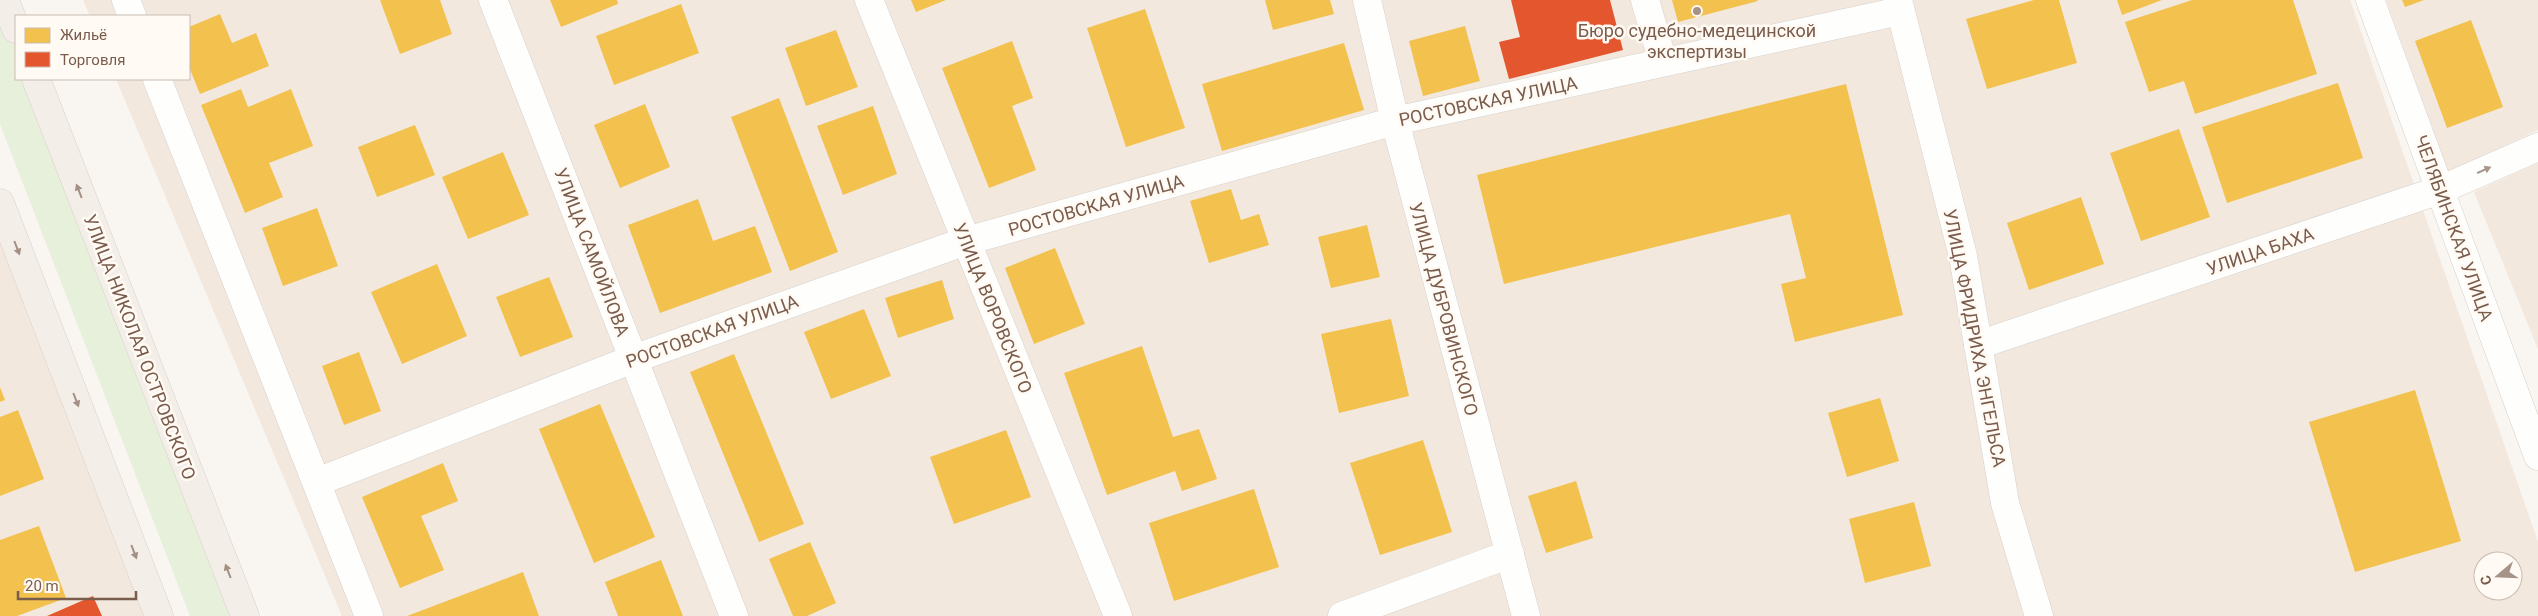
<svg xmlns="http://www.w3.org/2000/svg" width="2538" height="616" viewBox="0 0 2538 616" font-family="Roboto,sans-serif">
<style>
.residential{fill:#f2e8de;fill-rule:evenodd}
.green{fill:#e7f0db}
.homes{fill:#f2c14e}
.shops{fill:#e4572e}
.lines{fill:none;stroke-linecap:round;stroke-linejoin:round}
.minor-casing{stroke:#d7d1cb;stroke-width:29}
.primary-casing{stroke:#dad1cc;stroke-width:29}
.minor{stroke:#fefefd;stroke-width:28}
.primary{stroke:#f3eee8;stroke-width:28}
.oneway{fill:#a8958b}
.oneway2{fill:#a48f83}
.poi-dot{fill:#a69286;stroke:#fffaf3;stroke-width:2}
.labels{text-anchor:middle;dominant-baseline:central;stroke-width:5;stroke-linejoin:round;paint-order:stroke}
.poi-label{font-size:18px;fill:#7a5c4d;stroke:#fffaf3}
.street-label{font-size:18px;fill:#7a5c4d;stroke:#fffaf3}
</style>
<rect width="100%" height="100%" fill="#f9f5f0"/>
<g class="residential">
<path d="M83,0H2350L2538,542V616H342L116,79H189V16H90ZM2483,561H2513V591H2483Z"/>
<path d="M2386,0H2538V130L2448,172Z"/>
<path d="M2538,163V349L2474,192Z"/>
<path d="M0,232L149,616H0Z"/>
</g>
<path class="green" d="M0,0L16,40V79H31L238,616H190L0,124Z"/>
<g class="homes">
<path d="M380,0H440L452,34L400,54Z"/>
<path d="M550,0H617L618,4L561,27Z"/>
<path d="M911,0H946L916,12Z"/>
<path d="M1265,0H1330L1334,14L1273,30Z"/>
<path d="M1672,0H1757L1758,1L1678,22Z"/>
<path d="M2034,0H2059L2077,63L1987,89L1966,19Z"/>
<path d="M2117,0H2162L2122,15Z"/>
<path d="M2192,0H2293L2317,74L2195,114L2184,81L2149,92L2125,22Z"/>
<path d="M2402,0H2424L2405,7Z"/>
<path d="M681,4L699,53L614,85L596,36Z"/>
<path d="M1145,9L1185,128L1126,147L1087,28Z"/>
<path d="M220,14L232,43L256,33L269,66L200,94L189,67V27Z"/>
<path d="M2471,20L2503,107L2447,128L2415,41Z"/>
<path d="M1465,26L1480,81L1423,96L1409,41Z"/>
<path d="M836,30L858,87L806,106L785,48Z"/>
<path d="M1012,41L1033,98L1012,106L1036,170L989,188L942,68Z"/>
<path d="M1344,43L1364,110L1222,151L1202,84Z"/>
<path d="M2338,83L2363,158L2227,203L2202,127Z"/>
<path d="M1846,84L1903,315L1795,342L1781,284L1806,278L1790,214L1504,284L1477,175Z"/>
<path d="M241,89L248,107L291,89L313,146L269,163L283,197L245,213L201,105Z"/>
<path d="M779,98L838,252L790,271L731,117Z"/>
<path d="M645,104L670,167L620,188L594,125Z"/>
<path d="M873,106L897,174L843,195L817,126Z"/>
<path d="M415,125L435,175L377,197L358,147Z"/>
<path d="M2179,129L2210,217L2141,241L2110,153Z"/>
<path d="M503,152L529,215L468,239L442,177Z"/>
<path d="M1231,189L1241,220L1259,214L1269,245L1209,263L1190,201Z"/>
<path d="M2081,197L2104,264L2029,290L2007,223Z"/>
<path d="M698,199L713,241L755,226L772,272L660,313L628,225Z"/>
<path d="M317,208L338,266L283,286L262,228Z"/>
<path d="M1367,225L1380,277L1331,288L1318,237Z"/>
<path d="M1055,248L1085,324L1034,344L1005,268Z"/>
<path d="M437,264L467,336L402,364L371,292Z"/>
<path d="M549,277L573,337L520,357L496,297Z"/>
<path d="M942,280L954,319L898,338L885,298Z"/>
<path d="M864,309L891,376L831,399L804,332Z"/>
<path d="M1391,319L1409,396L1339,413L1321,334Z"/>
<path d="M1142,346L1173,437L1199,429L1217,479L1182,491L1175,471L1107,495L1064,373Z"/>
<path d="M359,352L381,411L344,425L322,366Z"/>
<path d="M734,354L804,524L759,542L690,372Z"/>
<path d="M0,387L5,400L0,402Z"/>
<path d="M2415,390L2461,541L2355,572L2309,422Z"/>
<path d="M1880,398L1899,461L1847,477L1828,413Z"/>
<path d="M600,404L655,537L594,563L539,429Z"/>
<path d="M18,410L44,479L0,496V417Z"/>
<path d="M1006,430L1031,497L954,524L930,457Z"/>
<path d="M1423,440L1452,532L1380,555L1350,463Z"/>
<path d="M443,463L458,501L421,516L444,570L400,588L362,497Z"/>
<path d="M1576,481L1593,538L1546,553L1528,496Z"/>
<path d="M1254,489L1279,567L1174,601L1149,523Z"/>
<path d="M1914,502L1931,566L1865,583L1849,519Z"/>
<path d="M39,526L66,598L17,616H0V540Z"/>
<path d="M810,542L836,603L807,616H793L769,559Z"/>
<path d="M661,560L683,616H618L605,582Z"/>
<path d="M523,572L539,616H407Z"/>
</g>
<g class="shops">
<path d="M1511,0H1610L1623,50L1509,79L1499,42L1520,37Z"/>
<path d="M93,596L102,616H47Z"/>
</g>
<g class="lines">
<defs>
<g id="minor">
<path d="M126,0L132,16"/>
<path d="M493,0L734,616"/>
<path d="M869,0L1118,616"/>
<path d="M1367,0L1395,121L1526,616"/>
<path d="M1645,0L1663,62"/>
<path d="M1898,0L1963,256L2005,503L2039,616"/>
<path d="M2370,0L2538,456"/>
<path d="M157,79L369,616"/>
<path d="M1978,345L2440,190L2538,147"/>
<path d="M317,482L633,359L966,241L1395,121L1900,11"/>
<path d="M1342,616L1510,554"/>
</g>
<g id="primary">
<path d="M5,0L16,29"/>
<path d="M36,79L245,616"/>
<path d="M0,203L159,616"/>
</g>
</defs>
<use href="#minor" class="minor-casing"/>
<use href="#primary" class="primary-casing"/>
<use href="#minor" class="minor"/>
<use href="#primary" class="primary"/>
</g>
<defs><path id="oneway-solid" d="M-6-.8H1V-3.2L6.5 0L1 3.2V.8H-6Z" transform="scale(1.25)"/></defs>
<use class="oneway" href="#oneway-solid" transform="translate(2484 170) rotate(-24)"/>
<g class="oneway2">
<use href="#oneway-solid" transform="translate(79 191) rotate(-111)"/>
<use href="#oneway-solid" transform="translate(17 248) rotate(69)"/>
<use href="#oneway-solid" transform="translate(76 400) rotate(69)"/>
<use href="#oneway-solid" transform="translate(134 552) rotate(69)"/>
<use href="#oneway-solid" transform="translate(228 571) rotate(-111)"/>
</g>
<circle class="poi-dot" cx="1697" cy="11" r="5"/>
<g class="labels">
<g class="poi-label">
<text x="1697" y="30">Бюро судебно-медецинской<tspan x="1697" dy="21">экспертизы</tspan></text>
</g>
<g class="street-label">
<text transform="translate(1488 101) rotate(-12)">РОСТОВСКАЯ УЛИЦА</text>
<text transform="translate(1096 205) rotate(-16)">РОСТОВСКАЯ УЛИЦА</text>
<text transform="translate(2454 228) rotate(70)">ЧЕЛЯБИНСКАЯ УЛИЦА</text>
<text transform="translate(2260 251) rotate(-19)">УЛИЦА БАХА</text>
<text transform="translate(592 252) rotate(69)">УЛИЦА САМОЙЛОВА</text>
<text transform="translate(993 308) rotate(68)">УЛИЦА ВОРОВСКОГО</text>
<text transform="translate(1444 309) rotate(75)">УЛИЦА ДУБРОВИНСКОГО</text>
<text transform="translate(712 331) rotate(-20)">РОСТОВСКАЯ УЛИЦА</text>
<text transform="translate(1975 338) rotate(79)">УЛИЦА ФРИДРИХА ЭНГЕЛЬСА</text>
<text transform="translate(140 347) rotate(69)">УЛИЦА НИКОЛАЯ ОСТРОВСКОГО</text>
</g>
</g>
<rect x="15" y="15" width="175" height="65" fill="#fffaf3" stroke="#cabbb1"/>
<rect x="25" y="28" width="25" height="15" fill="#f2c14e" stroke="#cabbb1"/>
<text x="60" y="40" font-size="15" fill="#7a5c4d">Жильё</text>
<rect x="25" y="52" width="25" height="15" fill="#e4572e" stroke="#cabbb1"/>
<text x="60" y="65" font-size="15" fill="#7a5c4d">Торговля</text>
<g transform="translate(2498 576) rotate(251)"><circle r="24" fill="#fffaf3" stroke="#cabbb1"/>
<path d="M0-4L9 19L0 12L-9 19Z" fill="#a69286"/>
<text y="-8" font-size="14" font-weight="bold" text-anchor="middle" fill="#7a5c4d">С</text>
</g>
<path d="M18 591v8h118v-8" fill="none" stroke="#7a5c4d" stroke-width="2.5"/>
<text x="25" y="591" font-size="15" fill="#7a5c4d" stroke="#fffaf3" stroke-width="4" paint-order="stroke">20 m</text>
</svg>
